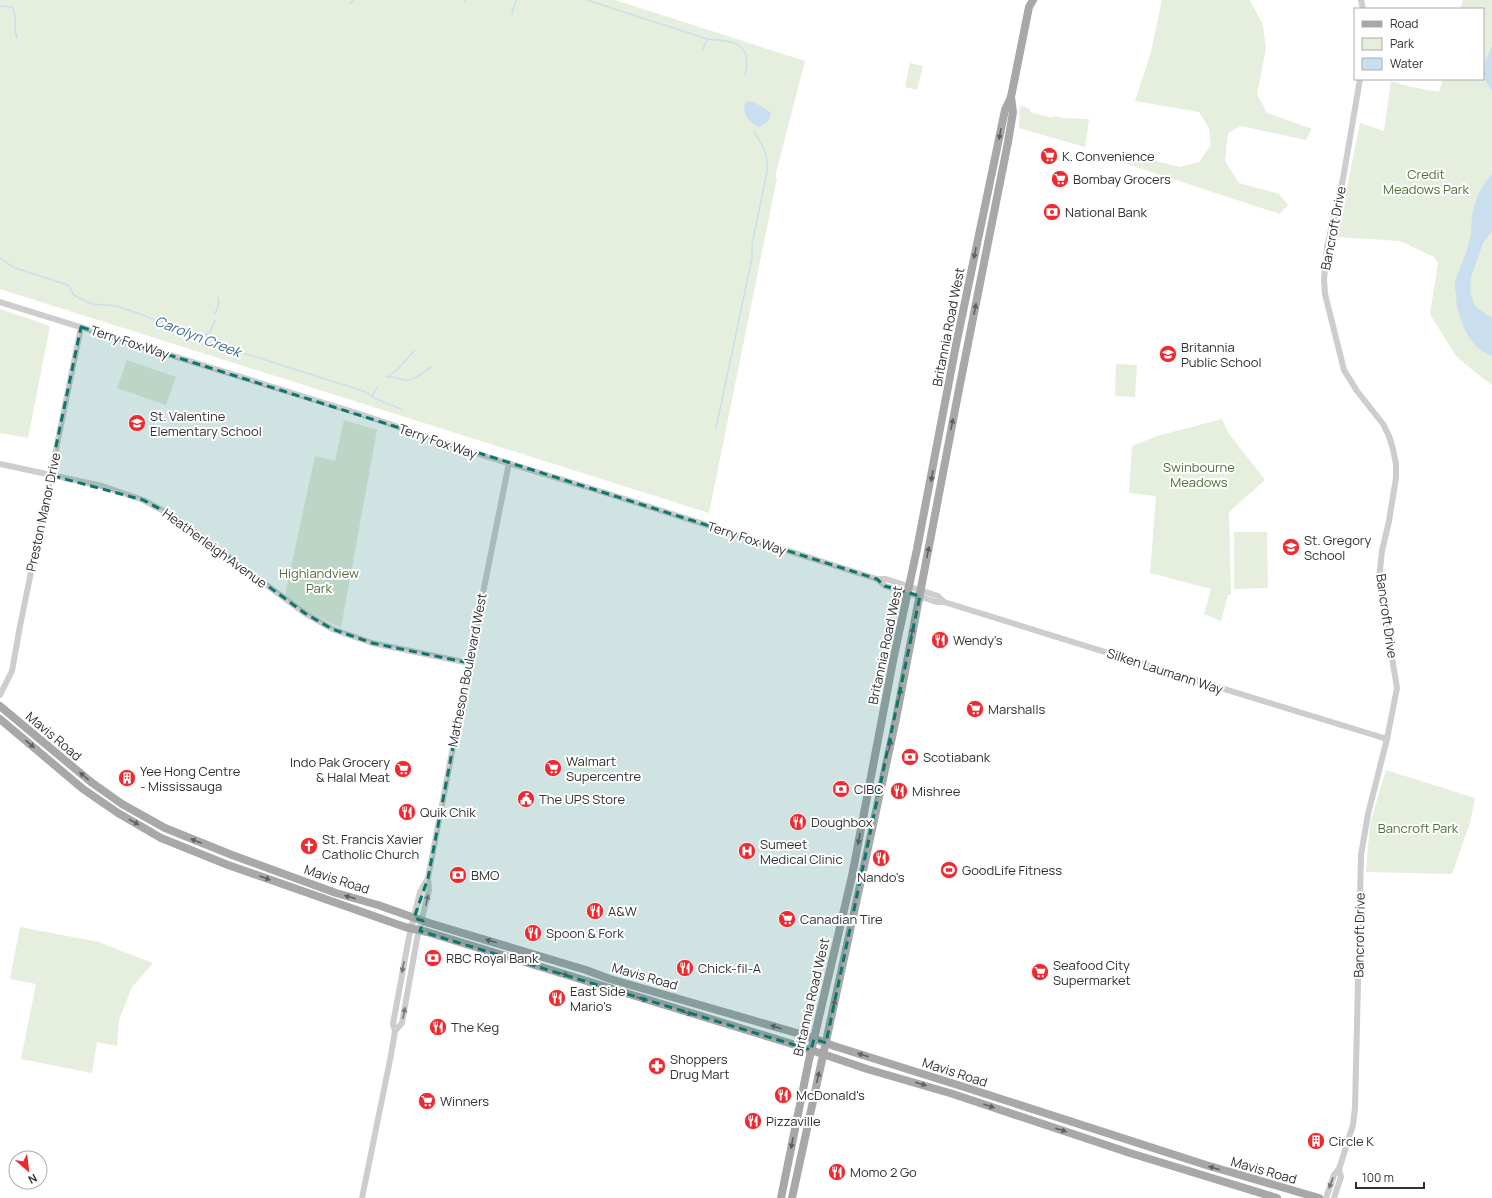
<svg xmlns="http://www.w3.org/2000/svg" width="1492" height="1198" viewBox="0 0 1492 1198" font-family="Manrope,sans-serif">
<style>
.green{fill:#e6eedd}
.water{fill:#c9dfef}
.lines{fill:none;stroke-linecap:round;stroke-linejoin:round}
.stream{stroke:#c9dfef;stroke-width:1.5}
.minor{stroke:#cdcdcd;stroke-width:6}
.major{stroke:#a8a8a8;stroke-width:8}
.oneway{fill:#606060}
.oneway2{fill:#777}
.marked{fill:#0f766e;fill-opacity:0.2;stroke:#0f766e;stroke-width:3;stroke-dasharray:8 5;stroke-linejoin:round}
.labels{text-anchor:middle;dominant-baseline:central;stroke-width:4;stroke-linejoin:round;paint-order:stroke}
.poi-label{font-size:13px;fill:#303030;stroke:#fff;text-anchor:start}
.park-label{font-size:13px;fill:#516f3a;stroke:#fff}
.street-label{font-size:13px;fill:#303030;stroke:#fff}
.water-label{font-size:14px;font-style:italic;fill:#387098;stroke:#fff}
</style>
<rect width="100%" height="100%" fill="#fff"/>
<g class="green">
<path d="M0,0H615L805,61L775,177L777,178L709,513L0,289Z"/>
<path d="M1162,0H1250L1263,25L1266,49L1257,94L1267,113L1312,129L1306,140L1241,126L1228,133L1225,161L1239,183L1279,194L1288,205L1280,214L1118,161L1130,155L1180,167L1199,162L1211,145L1209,128L1199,112L1135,101L1151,52Z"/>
<path d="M1463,0H1492V385L1475,372L1456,356L1430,314L1438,263L1434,257L1400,241L1337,237L1360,123L1384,131L1391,81L1407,86L1439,92L1443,79H1483V9H1460Z"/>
<path d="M910,63L923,66L917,90L905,87Z"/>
<path d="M1020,105L1030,109V112L1053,118V116L1064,118L1089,119L1085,147L1019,128Z"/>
<path d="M0,309L50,326L28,438L0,433Z"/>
<path d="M127,360L176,377L166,405L117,388Z"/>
<path d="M1116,364L1137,365L1135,397L1115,396Z"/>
<path d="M1222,419L1229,434L1265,480L1229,512L1231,595H1228L1221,621L1204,614L1211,589L1150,573L1156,496L1129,493L1132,446L1157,436Z"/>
<path d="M344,420L377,430L341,628L308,612L285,595L315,456L335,461Z"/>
<path d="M1234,532H1267L1268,588L1234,589Z"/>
<path d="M1386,770L1475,798L1470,823L1452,874L1366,872L1370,823Z"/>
<path d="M20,927L99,942L153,963L132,987L119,1020L117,1046L97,1042L92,1073L21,1059L36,984L10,979Z"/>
</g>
<g class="water">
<path d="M1492,46V91C1478,72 1484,66 1492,46Z"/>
<path d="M748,101L754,102L770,112C772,119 765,126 758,127C749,123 738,109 748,101Z"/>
<path d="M1492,174V231L1483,243L1471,277L1470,293L1475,306L1492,318V356C1469,348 1458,320 1456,297C1456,292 1454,287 1455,282C1459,267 1467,254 1470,239C1472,232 1471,224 1472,217C1474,201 1481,186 1492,174Z"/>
</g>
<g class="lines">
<g class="stream">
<path d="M587,0L707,39C733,41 753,42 745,75"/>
<path d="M465,2V0"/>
<path d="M350,4L353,0"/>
<path d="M0,6L12,7C18,17 13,28 17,38"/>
<path d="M512,15L513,8L517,0"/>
<path d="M703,49L707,40"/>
<path d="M0,258L15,268L68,285L74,295L87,302L93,304L117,306L198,335L206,341L366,392L374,398L401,409"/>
<path d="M215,314L219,303L218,298"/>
<path d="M202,337L210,332L215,320"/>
<path d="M386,377C393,376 398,379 405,380C415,381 423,372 431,367"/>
<path d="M387,377L396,371L414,351"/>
<path d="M372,396L377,388"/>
<path d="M716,428L752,258V244L767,172C768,154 764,147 754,132"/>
</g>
<g class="minor">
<path d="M1361,0L1363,9"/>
<path d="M0,302L360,414L488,457L606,493L877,579H886L938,596L944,602"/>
<path d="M0,464L102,486L143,500L171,515L306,614L332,629L372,643L469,663"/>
<path d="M877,579L885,586L937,602H944C1091,647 1239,694 1387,739"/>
<path d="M0,695L12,671L20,626L81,327"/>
<path d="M395,1031L402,1023L417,939L429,890L428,878L469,663L509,463"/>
<path d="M362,1198L391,1055L395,1031L393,1024L409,937L420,892L428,878"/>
<path d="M1326,1198L1334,1175L1339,1169"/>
<path d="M1334,1198L1341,1177L1339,1169L1341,1163L1353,1125L1355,1108L1361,855L1368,814L1387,739L1397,688L1379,579L1382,551L1389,521L1396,478V464L1393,449L1389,436L1383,424L1357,391L1344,370L1325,294L1324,279L1327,247L1343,179L1360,79"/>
</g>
<g class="major">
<path d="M0,706L91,782L122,804L165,828L232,855L336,893L378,905L429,923L586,970L610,979L807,1036L834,1046L961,1086L1206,1165L1319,1198"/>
<path d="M0,719L83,789L118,813L161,838L228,865L405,927L427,932L805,1048L867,1069L953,1094L1130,1153L1277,1198"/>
<path d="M781,1198L809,1060L852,876L894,656L917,549L956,345L1005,110L1011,97L1029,7L1033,0"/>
<path d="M792,1198L896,719L960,384L1008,142L1013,112L1011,97"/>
</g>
</g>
<defs><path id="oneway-solid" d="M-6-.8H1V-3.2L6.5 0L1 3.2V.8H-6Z"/></defs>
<g class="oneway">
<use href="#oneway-solid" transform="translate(1000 134) rotate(101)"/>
<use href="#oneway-solid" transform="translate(975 253) rotate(101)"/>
<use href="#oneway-solid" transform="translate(975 309) rotate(-79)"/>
<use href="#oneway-solid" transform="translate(952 424) rotate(-79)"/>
<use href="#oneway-solid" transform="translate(932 476) rotate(100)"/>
<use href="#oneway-solid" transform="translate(928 552) rotate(-79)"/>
<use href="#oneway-solid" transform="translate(912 633) rotate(-78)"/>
<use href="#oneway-solid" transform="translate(900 694) rotate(-80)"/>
<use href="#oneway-solid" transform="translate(30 744) rotate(40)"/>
<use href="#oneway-solid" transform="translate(890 745) rotate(-78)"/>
<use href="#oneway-solid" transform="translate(84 776) rotate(-140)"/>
<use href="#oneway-solid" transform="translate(134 822) rotate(29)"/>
<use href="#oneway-solid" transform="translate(859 839) rotate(101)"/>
<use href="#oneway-solid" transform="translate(196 841) rotate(-158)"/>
<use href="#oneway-solid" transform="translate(265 878) rotate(20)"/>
<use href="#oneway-solid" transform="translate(350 897) rotate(-164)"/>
<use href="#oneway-solid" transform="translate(491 941) rotate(-164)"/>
<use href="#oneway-solid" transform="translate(563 974) rotate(17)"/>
<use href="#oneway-solid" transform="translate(642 999) rotate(18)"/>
<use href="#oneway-solid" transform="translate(834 1005) rotate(-78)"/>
<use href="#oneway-solid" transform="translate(687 1013) rotate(16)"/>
<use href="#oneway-solid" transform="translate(776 1027) rotate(-163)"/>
<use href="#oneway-solid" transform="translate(863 1055) rotate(-163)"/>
<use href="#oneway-solid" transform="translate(818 1077) rotate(-78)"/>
<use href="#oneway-solid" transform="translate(921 1084) rotate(16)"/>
<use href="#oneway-solid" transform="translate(989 1106) rotate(19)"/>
<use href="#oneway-solid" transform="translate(1061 1130) rotate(18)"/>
<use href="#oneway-solid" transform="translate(792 1143) rotate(101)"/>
<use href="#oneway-solid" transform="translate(1214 1168) rotate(-164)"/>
</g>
<g class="oneway2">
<use href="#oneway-solid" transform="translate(427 900) rotate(-78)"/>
<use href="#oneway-solid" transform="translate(403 967) rotate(101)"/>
<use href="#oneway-solid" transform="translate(404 1013) rotate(-79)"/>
<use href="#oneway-solid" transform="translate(1331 1183) rotate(110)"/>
</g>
<path class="marked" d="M81,327L877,579L885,586L920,596L826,1043L814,1039L811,1050L420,931L423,921L414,918L428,878L469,663L372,643L332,629L306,614L171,515L143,500L50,475Z"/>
<defs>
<symbol id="supermarket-disc" viewBox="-11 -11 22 22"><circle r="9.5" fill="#f02931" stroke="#fff"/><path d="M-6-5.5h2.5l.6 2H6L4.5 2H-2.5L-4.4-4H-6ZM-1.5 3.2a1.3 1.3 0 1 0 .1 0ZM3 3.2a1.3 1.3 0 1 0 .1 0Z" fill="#fff"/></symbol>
<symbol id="bank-disc" viewBox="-11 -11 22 22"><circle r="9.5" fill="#f02931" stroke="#fff"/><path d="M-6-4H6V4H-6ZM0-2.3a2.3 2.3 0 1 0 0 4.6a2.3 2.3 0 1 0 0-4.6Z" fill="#fff"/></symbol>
<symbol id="school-disc" viewBox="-11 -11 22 22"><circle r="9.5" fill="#f02931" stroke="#fff"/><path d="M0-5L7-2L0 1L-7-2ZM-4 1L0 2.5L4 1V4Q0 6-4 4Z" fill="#fff"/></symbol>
<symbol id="restaurant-disc" viewBox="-11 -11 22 22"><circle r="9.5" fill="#f02931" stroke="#fff"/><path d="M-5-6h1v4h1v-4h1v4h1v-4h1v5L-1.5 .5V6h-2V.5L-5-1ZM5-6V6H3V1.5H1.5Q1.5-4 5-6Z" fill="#fff"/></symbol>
<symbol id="building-disc" viewBox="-11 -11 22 22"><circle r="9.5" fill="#f02931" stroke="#fff"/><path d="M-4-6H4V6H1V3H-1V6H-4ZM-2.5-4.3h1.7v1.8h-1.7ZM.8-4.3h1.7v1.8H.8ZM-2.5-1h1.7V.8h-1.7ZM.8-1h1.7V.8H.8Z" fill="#fff"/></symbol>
<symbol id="civic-disc" viewBox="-11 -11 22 22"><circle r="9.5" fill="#f02931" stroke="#fff"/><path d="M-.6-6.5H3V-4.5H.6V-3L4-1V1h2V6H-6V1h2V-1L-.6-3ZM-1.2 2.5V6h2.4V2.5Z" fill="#fff"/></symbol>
<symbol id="church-disc" viewBox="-11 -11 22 22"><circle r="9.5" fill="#f02931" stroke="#fff"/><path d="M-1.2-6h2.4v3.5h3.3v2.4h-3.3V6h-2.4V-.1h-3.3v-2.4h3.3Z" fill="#fff"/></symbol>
<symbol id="hospital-disc" viewBox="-11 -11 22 22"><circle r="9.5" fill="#f02931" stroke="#fff"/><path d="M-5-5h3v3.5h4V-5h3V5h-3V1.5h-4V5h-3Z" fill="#fff"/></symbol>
<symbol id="stadium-disc" viewBox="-11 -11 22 22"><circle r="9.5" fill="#f02931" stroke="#fff"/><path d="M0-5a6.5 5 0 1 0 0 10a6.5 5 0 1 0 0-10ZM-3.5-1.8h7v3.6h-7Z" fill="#fff"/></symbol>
<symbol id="pharmacy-disc" viewBox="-11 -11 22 22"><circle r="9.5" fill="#f02931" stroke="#fff"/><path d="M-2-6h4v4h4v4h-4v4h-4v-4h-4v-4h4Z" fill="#fff"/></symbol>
</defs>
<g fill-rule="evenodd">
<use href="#supermarket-disc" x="1039" y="146" width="20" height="20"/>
<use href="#supermarket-disc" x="1050" y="169" width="20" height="20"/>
<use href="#bank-disc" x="1042" y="202" width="20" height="20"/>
<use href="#school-disc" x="1158" y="344" width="20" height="20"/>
<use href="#school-disc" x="127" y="413" width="20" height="20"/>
<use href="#school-disc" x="1281" y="537" width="20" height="20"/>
<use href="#restaurant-disc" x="930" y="630" width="20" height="20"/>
<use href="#supermarket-disc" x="965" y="699" width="20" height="20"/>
<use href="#bank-disc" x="900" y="747" width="20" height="20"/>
<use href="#supermarket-disc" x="543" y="758" width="20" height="20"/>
<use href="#supermarket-disc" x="393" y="759" width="20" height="20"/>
<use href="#building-disc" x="117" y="768" width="20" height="20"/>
<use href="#bank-disc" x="831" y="779" width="20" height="20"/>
<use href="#restaurant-disc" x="889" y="781" width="20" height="20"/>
<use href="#civic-disc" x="516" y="789" width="20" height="20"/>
<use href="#restaurant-disc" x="397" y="802" width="20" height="20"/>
<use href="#restaurant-disc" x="788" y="812" width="20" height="20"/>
<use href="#church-disc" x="299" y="836" width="20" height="20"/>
<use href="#hospital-disc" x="737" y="841" width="20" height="20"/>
<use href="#restaurant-disc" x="871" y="848" width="20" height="20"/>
<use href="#stadium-disc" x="939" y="860" width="20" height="20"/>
<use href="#bank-disc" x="448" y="865" width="20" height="20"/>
<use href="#restaurant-disc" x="585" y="901" width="20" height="20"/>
<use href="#supermarket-disc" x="777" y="909" width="20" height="20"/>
<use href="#restaurant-disc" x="523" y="923" width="20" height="20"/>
<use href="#bank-disc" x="423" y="948" width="20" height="20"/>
<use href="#restaurant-disc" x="675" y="958" width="20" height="20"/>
<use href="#supermarket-disc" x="1030" y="962" width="20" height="20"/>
<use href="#restaurant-disc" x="547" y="988" width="20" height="20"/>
<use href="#restaurant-disc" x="428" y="1017" width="20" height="20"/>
<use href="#pharmacy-disc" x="647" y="1056" width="20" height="20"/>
<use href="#restaurant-disc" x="773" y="1085" width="20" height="20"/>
<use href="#supermarket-disc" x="417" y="1091" width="20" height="20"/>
<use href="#restaurant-disc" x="743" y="1111" width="20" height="20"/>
<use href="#building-disc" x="1306" y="1131" width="20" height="20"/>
<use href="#restaurant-disc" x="827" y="1162" width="20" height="20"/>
</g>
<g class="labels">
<g class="poi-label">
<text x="1062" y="156">K. Convenience</text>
<text x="1073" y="179">Bombay Grocers</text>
<text x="1065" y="212">National Bank</text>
<text x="1181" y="347">Britannia<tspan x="1181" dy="15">Public School</tspan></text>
<text x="150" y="416">St. Valentine<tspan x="150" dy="15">Elementary School</tspan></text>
<text x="1304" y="540">St. Gregory<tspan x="1304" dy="15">School</tspan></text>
<text x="953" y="640">Wendy's</text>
<text x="988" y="709">Marshalls</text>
<text x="923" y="757">Scotiabank</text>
<text x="566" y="761">Walmart<tspan x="566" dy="15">Supercentre</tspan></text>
<text x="390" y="762" text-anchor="end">Indo Pak Grocery<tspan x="390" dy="15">&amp; Halal Meat</tspan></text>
<text x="140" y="771">Yee Hong Centre<tspan x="140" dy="15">- Mississauga</tspan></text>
<text x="854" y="789">CIBC</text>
<text x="912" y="791">Mishree</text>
<text x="539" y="799">The UPS Store</text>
<text x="420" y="812">Quik Chik</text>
<text x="811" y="822">Doughbox</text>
<text x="322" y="839">St. Francis Xavier<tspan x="322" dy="15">Catholic Church</tspan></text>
<text x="760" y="844">Sumeet<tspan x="760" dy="15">Medical Clinic</tspan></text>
<text x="962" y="870">GoodLife Fitness</text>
<text x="471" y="875">BMO</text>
<text x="881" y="877" text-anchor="middle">Nando's</text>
<text x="608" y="911">A&amp;W</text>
<text x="800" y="919">Canadian Tire</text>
<text x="546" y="933">Spoon &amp; Fork</text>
<text x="446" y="958">RBC Royal Bank</text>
<text x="1053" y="965">Seafood City<tspan x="1053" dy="15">Supermarket</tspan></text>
<text x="698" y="968">Chick-fil-A</text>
<text x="570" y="991">East Side<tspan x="570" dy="15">Mario's</tspan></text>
<text x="451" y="1027">The Keg</text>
<text x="670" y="1059">Shoppers<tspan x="670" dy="15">Drug Mart</tspan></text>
<text x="796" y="1095">McDonald's</text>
<text x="440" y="1101">Winners</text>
<text x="766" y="1121">Pizzaville</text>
<text x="1329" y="1141">Circle K</text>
<text x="850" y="1172">Momo 2 Go</text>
</g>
<g class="park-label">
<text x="1426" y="174">Credit<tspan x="1426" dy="15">Meadows Park</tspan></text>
<text x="1199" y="467">Swinbourne<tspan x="1199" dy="15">Meadows</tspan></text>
<text x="319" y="573">Highlandview<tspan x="319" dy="15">Park</tspan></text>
<text x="1418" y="828">Bancroft Park</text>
</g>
<g class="street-label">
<text transform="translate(1333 228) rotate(-79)">Bancroft Drive</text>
<text transform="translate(948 327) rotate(-79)">Britannia Road West</text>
<text transform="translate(130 342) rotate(18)">Terry Fox Way</text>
<text transform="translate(438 441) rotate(19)">Terry Fox Way</text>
<text transform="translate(43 512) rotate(-78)">Preston Manor Drive</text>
<text transform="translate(747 538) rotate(18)">Terry Fox Way</text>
<text transform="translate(215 548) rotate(36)">Heatherleigh Avenue</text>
<text transform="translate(1387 616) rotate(82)">Bancroft Drive</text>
<text transform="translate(885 645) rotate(-78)">Britannia Road West</text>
<text transform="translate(467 670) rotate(-79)">Matheson Boulevard West</text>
<text transform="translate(1165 671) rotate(18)">Silken Laumann Way</text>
<text transform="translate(54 736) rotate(40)">Mavis Road</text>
<text transform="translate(337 879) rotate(18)">Mavis Road</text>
<text transform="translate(1359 935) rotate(-89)">Bancroft Drive</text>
<text transform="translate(645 976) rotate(16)">Mavis Road</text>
<text transform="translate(811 997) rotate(-77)">Britannia Road West</text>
<text transform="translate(955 1072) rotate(18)">Mavis Road</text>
<text transform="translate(1264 1170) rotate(16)">Mavis Road</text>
</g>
<g class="water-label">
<text transform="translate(198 336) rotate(21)">Carolyn Creek</text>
</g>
</g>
<rect x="1354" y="8" width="130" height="72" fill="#ffffff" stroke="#acacac"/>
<rect x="1362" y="21" width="20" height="6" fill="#a8a8a8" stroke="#acacac"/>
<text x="1390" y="28" font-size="12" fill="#303030">Road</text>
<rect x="1362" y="38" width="20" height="12" fill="#e6eedd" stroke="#acacac"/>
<text x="1390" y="48" font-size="12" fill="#303030">Park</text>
<rect x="1362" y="58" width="20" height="12" fill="#c9dfef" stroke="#acacac"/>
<text x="1390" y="68" font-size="12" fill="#303030">Water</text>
<g transform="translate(28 1170) rotate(152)"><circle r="19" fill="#ffffff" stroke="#acacac"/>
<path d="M0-3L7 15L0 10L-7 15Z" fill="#f02931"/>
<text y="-6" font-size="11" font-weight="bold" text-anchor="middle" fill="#303030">N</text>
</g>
<path d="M1356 1182v6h68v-6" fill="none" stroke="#303030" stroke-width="2"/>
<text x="1362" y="1182" font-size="12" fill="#303030" stroke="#ffffff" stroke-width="3" paint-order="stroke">100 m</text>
</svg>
